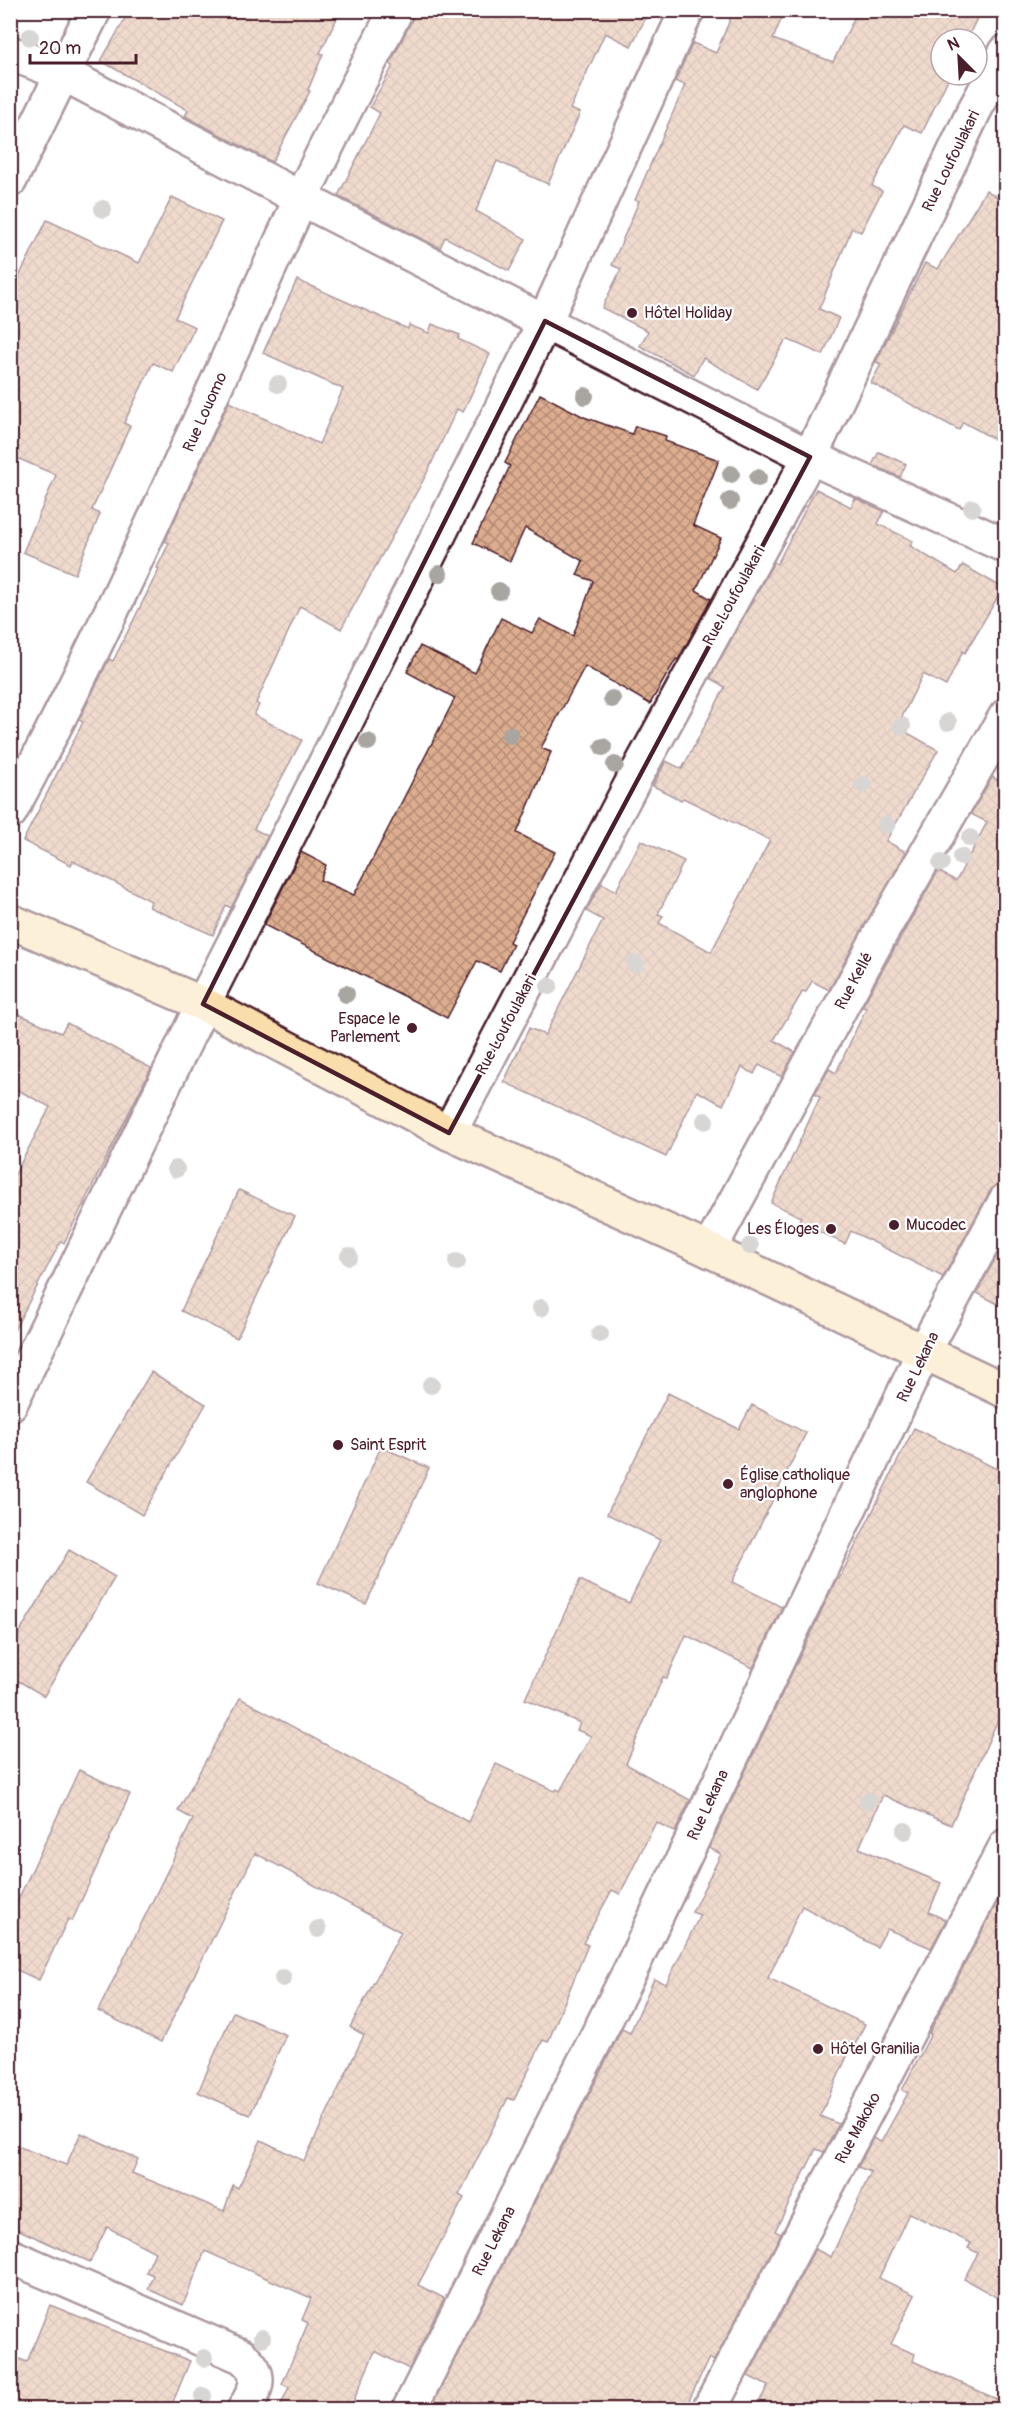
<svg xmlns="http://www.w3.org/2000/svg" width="1016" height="2420" viewBox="0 0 1016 2420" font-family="Pangolin,sans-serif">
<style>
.building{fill:url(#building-cross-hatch);stroke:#4a1f2b;stroke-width:1.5}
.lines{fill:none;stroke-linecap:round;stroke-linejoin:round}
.minor-casing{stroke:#4a1f2b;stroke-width:38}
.major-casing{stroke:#4a1f2b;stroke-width:38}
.minor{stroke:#fff;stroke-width:33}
.major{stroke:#f9deab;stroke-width:33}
.tree{fill:#a9a5a1}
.marked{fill:none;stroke:#4a1f2b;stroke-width:4.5;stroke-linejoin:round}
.poi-dot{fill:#4a1f2b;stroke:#fff;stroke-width:2}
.labels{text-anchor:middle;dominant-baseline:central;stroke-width:4.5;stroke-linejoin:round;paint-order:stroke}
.street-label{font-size:16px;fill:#4a1f2b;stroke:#fff}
.poi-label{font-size:16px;fill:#4a1f2b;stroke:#fff;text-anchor:start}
</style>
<defs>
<pattern id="building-cross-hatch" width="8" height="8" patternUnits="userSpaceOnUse" patternTransform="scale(1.5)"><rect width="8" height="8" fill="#ddad8f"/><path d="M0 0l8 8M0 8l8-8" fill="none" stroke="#b58c75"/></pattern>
</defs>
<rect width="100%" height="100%" fill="#fff"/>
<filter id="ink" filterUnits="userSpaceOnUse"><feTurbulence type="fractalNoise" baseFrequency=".0167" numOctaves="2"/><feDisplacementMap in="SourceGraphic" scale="12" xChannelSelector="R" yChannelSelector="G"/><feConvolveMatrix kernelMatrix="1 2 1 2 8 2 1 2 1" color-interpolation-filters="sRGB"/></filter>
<g filter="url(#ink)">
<g class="building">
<path d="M130,10H341L320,53L323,54L308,90L310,91L272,162L185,116L188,110L101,61Z"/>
<path d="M414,10H650L631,46L605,33L570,109L580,113L548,184L497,161L476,211L526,239L509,271L445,237L440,248L338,196L380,113L370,107L393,66L390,64L413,18Z"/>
<path d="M734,10H785L773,39L833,62L858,10H981L967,39H941V75H950L922,133L904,125L872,186L882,191L861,232L852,228L819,309L839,318L823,355L789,340L785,341L757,389L703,358L694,375L640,346L648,331L602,308L621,269L612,265L639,201L635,200L685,85L675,81L693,43L716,53Z"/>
<path d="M986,190L1005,202V445L963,422L959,430L871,383L881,364L876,362L925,263L938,269Z"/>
<path d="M172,197L222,221L175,318L195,327L173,372L153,363L124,423L130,426L92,510L100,514L75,574L23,552L56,475L10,455V295L47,220L139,263Z"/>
<path d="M297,280L408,329L409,325L429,333L432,324L460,335L458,339L490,354L463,412L457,409L426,475L341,629L300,606L256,703L259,705L254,715L302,740L254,829L268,836L231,908L226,905L213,935L149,907L151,901L73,861L71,865L23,841L83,722L79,720L109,659L113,661L159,569L157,568L169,543L165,541L229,402L319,444L343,389L263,353Z"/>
<path d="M540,394L584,417L632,434L635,426L666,436L665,441L719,460L693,525L721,538L696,590L711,599L678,660L676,659L650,704L585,666L541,748L551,752L517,833L555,852L509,942L513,944L500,971L477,961L447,1018L264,925L301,852L326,865L320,880L354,895L455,698L407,672L420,646L475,673L501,618L532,633L540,619L573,636L593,581L577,575L583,561L525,528L510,561L473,543L510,466L505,463Z"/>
<path d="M879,452L906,464L900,477L872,465Z"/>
<path d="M816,489L851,507L855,498L884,511L878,524L913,541L910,546L957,574L963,565L1003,588L965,653L963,651L946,686L923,674L897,727L938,750L886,841L906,852L829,990L812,981L806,992L803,991L774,1040L795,1052L782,1077L759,1065L754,1074L742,1067L723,1105L697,1091L666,1157L504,1082L529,1028L545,1035L603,920L586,911L602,883L616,891L641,840L684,861L658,914L663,916L659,923L711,952L770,840L683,798L681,800L653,786L666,761L682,769L725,687L710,678L774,562L777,564Z"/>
<path d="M992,777L1005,784V1181L997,1184L990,1191L943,1277L851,1231L845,1244L798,1222L801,1217L771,1203L820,1097L815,1094L829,1069L836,1073L866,1008L862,1007L938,871L956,881L987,822L971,814Z"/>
<path d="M10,1010L61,1033L67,1023L151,1068L64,1243L61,1241L10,1338V1184L50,1107L10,1086Z"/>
<path d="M239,1190L295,1216L237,1338L181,1311Z"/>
<path d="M1005,1240V1308L977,1293Z"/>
<path d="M151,1372L206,1404L142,1515L86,1482Z"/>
<path d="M668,1393L739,1429L752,1405L806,1433L732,1582L782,1607L753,1668L686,1635L667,1678L663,1677L626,1764L690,1800L675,1832L656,1822L620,1894L612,1890L583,1943L588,1945L548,2042L543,2040L514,2100L508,2098L459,2195L464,2198L418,2285L444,2298L409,2369L375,2351L350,2409H279L289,2387L282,2384L308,2323L302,2320L311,2298L205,2251L183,2305L148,2289L153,2275L146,2272L155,2252L107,2227L90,2262L10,2226V2143L66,2165L81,2133L138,2159L132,2173L224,2211L233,2185L238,2188L261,2140L304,2161L364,2035L350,2027L401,1932L255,1853L161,2042L98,2011L193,1819L178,1811L240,1698L468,1822L496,1764L555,1791L557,1789L560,1791L591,1736L577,1730L580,1723L525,1699L580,1580L629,1603L660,1540L607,1514Z"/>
<path d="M914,1428L1005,1473V1704L951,1825L883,1795L859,1848L941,1883L929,1912L946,1920L931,1948L887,1929L877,1947L802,1906L768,1978L865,2024L852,2051L850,2050L820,2116L839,2124L824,2152L816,2149L775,2231L781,2234L714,2361L709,2358L685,2409H430L622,2029L630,2033L654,1979L666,1984L700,1915L692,1912L721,1854L709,1848L837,1578L839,1579Z"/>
<path d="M381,1447L429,1468L366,1604L318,1583Z"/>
<path d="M69,1550L115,1577L44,1696L10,1676V1648Z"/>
<path d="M79,1770L130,1794L72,1921L68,1919L39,1980L10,1967V1917Z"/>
<path d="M1005,1887V2302L964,2279L978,2253L968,2248L971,2243L909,2213L879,2278L915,2295L891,2344L915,2354L913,2361L1005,2403V2409H755L768,2386L748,2376L815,2249L831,2257L871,2172L858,2167L873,2138L881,2142L908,2093L902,2090L931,2034L929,2033Z"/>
<path d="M233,2012L286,2035L250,2115L198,2092Z"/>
<path d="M50,2305L190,2361L170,2409H10V2355L27,2362Z"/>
</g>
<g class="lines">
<defs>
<g id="minor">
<path d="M10,53L64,74L302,199L810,457L1006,546"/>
<path d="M10,180L94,10"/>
<path d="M10,812C117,613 205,406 300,201C330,137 364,74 396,10"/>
<path d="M449,1133L633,781L810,457L974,111L1006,52"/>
<path d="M709,1250L882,931L1006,716"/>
<path d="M10,1404L203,1004L324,766L545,321L687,10"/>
<path d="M10,2256L241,2356C264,2373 257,2388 244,2410"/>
<path d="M409,2410L631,1969L924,1351L1006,1200"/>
<path d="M709,2410L1006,1846"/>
</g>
<path id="major" d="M10,921L203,1004L449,1133L709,1250L1006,1391"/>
</defs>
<use href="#minor" class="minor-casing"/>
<use href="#major" class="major-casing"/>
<use href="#minor" class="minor"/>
<use href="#major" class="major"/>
</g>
<g class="tree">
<circle cx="30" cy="37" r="9"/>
<circle cx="103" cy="209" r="9"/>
<circle cx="278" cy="384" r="9"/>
<circle cx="585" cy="396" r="9"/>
<circle cx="731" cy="474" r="9"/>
<circle cx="758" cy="478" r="9"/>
<circle cx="730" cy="501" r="9"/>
<circle cx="972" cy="508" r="9"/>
<circle cx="439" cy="574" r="9"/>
<circle cx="499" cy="591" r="9"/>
<circle cx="612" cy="699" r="9"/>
<circle cx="948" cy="722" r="9"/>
<circle cx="902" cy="726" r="9"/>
<circle cx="510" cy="735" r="9"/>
<circle cx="368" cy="742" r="9"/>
<circle cx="603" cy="747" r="9"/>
<circle cx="615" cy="765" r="9"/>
<circle cx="863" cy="785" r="9"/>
<circle cx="886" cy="825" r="9"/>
<circle cx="970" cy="838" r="9"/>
<circle cx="961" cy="857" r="9"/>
<circle cx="941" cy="863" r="9"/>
<circle cx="635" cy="964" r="9"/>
<circle cx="549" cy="986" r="9"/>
<circle cx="346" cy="994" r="9"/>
<circle cx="705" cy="1121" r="9"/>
<circle cx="176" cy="1169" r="9"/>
<circle cx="750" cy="1246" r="9"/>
<circle cx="349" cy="1256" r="9"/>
<circle cx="457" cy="1262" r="9"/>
<circle cx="541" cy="1308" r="9"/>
<circle cx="600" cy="1334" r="9"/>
<circle cx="431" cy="1385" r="9"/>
<circle cx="868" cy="1801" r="9"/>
<circle cx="905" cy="1831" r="9"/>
<circle cx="318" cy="1929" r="9"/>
<circle cx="283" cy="1978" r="9"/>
<circle cx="262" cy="2338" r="9"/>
<circle cx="204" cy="2358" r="9"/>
<circle cx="203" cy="2396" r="9"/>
</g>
</g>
<path d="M0 0H1016V2420H0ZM545,321L810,457L449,1133L203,1004Z" fill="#fff" fill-opacity=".55" fill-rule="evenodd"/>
<path class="marked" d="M545,321L810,457L449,1133L203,1004Z"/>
<g class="poi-dot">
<circle cx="632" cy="313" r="6"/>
<circle cx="412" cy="1028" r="6"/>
<circle cx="894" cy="1225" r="6"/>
<circle cx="831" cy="1229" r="6"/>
<circle cx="338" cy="1445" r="6"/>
<circle cx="728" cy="1484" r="6"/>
<circle cx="818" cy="2049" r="6"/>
</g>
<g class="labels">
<g class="street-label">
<text transform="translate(951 161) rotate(-64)">Rue Loufoulakari</text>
<text transform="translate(205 412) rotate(-66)">Rue Louomo</text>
<text transform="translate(734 596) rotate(-61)">Rue Loufoulakari</text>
<text transform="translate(854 981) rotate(-62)">Rue Kellé</text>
<text transform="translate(506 1025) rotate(-62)">Rue Loufoulakari</text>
<text transform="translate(918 1367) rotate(-64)">Rue Lekana</text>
<text transform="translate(708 1805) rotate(-65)">Rue Lekana</text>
<text transform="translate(858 2128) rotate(-62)">Rue Makoko</text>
<text transform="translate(494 2241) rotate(-63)">Rue Lekana</text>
</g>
<g class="poi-label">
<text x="644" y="313">Hôtel Holiday</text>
<text x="400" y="1019" text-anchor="end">Espace le<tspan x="400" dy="18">Parlement</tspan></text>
<text x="906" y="1225">Mucodec</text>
<text x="819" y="1229" text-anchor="end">Les Éloges</text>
<text x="350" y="1445">Saint Esprit</text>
<text x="740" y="1475">Église catholique<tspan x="740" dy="18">anglophone</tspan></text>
<text x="830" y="2049">Hôtel Granilia</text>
</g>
</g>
<rect width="1016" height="2420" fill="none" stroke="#fff" stroke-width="36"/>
<rect x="18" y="18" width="980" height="2384" fill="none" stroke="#4a1f2b" stroke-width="2" filter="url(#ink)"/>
<g transform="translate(959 57) rotate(336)"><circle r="28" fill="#ffffff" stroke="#b7a5aa" stroke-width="1.5"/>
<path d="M0-4.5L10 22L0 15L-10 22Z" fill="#4a1f2b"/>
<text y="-9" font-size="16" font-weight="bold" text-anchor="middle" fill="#4a1f2b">N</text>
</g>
<path d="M30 54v9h106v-9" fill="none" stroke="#4a1f2b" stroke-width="3"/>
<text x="39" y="54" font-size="18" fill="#4a1f2b" stroke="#ffffff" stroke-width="4.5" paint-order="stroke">20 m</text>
</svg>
